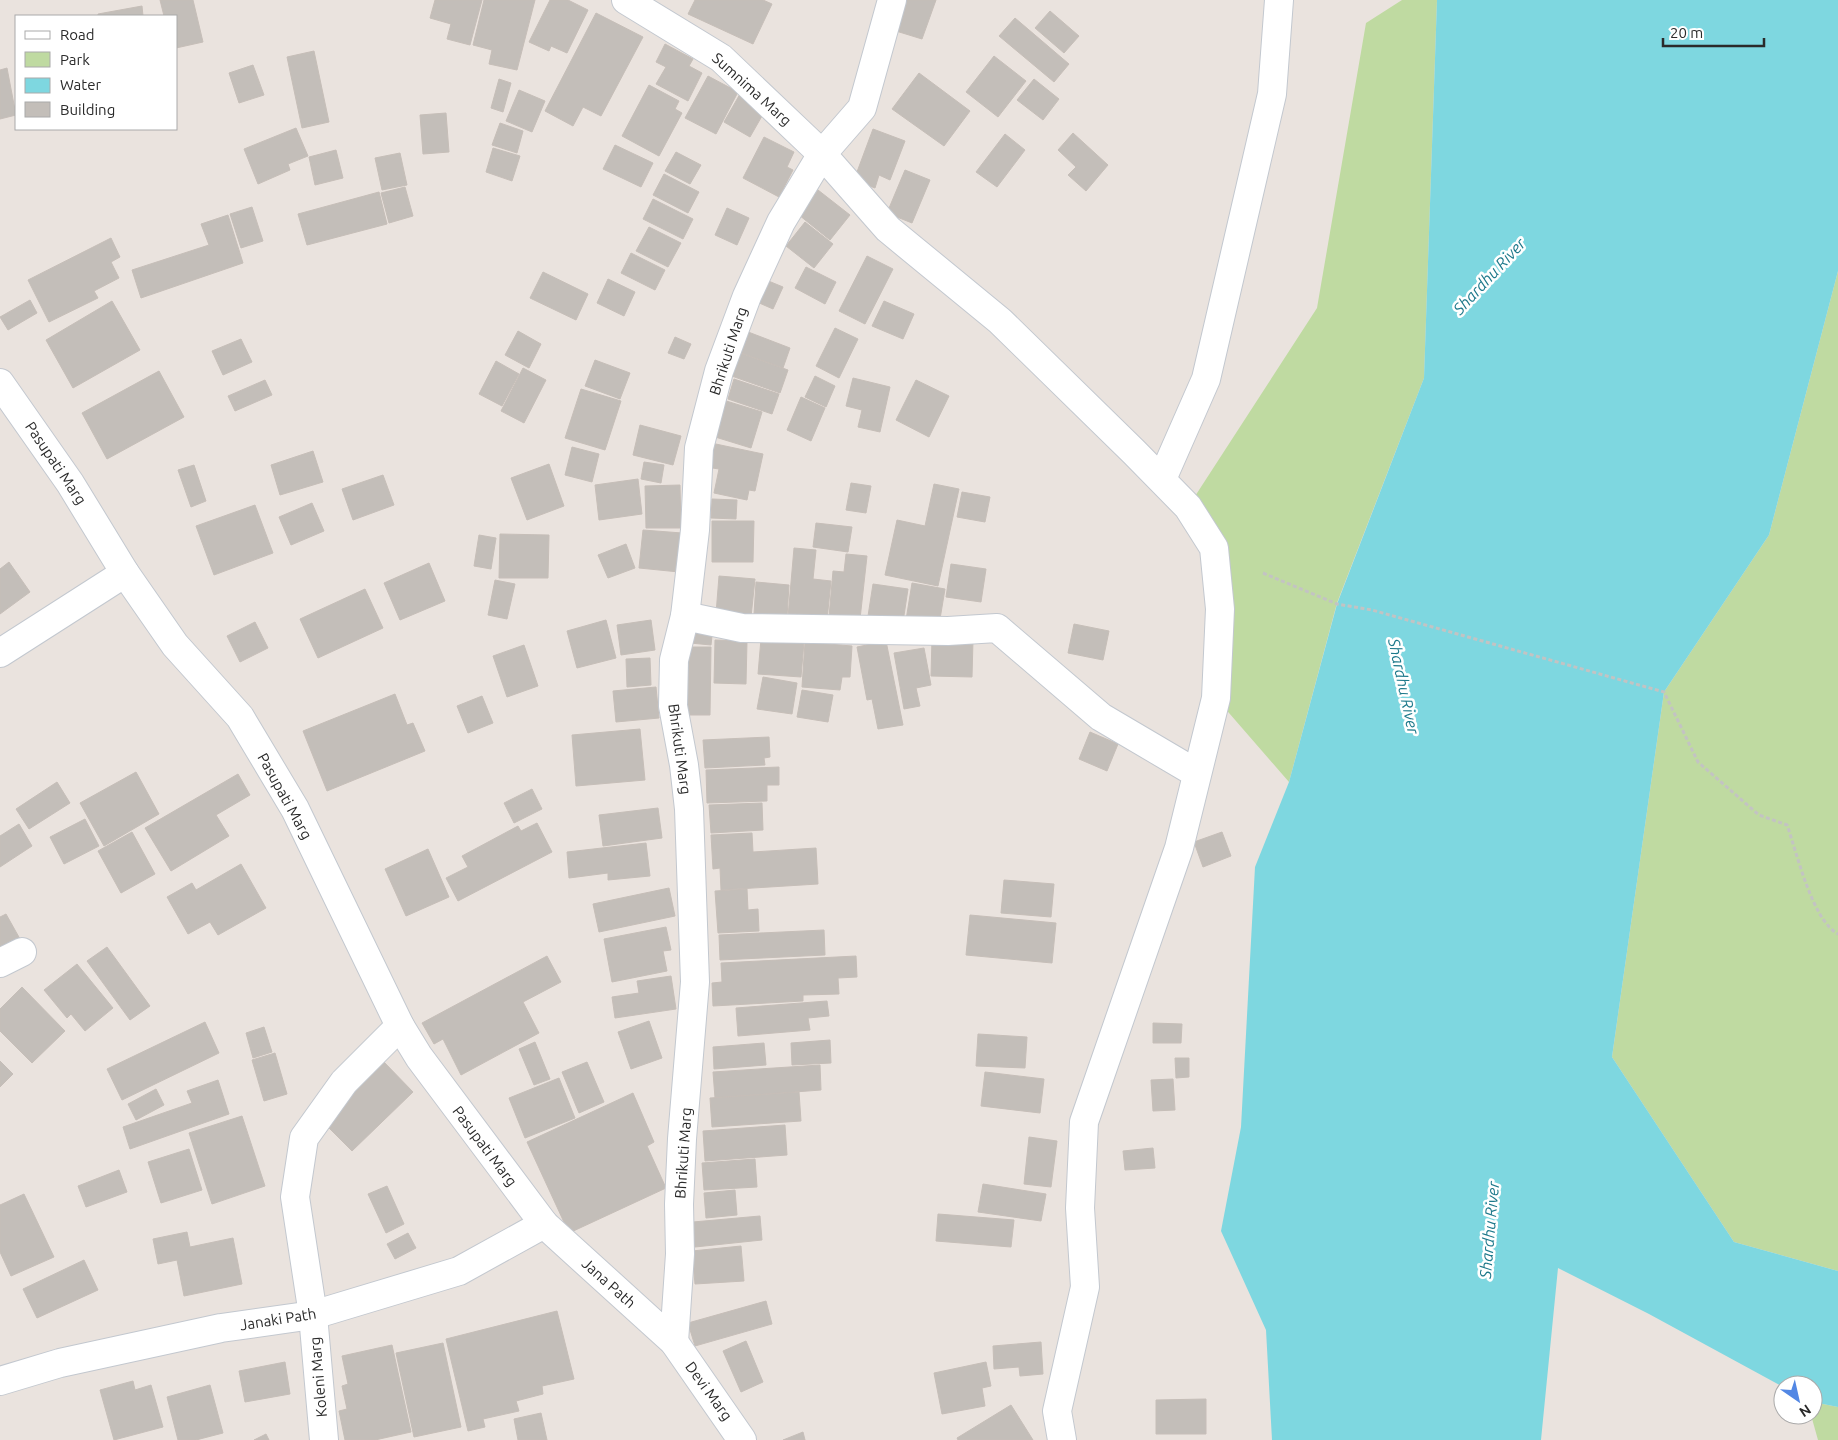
<svg xmlns="http://www.w3.org/2000/svg" width="1838" height="1440" viewBox="0 0 1838 1440" font-family="Ubuntu,sans-serif">
<style>
.green{fill:#bfdaa1}
.water{fill:#7ed7e0}
.building{fill:#c3beb9;stroke:#c6beb8}
.lines{fill:none;stroke-linecap:round;stroke-linejoin:round}
.minor-casing{stroke:#c3c8cf;stroke-width:30}
.path{stroke:#c3c3c3;stroke-width:3;stroke-dasharray:4 2.5;stroke-linecap:butt}
.minor{stroke:#fff;stroke-width:28}
.labels{text-anchor:middle;dominant-baseline:central;stroke-width:5;stroke-linejoin:round;paint-order:stroke}
.street-label{font-size:15px;fill:#2a2a2a;stroke:#fff}
.water-label{font-size:16px;font-style:italic;fill:#1e798b;stroke:#fff}
</style>
<rect width="100%" height="100%" fill="#eae3de"/>
<g class="green">
<path d="M1402,0H1437L1424,378L1337,603L1289,782L1216,698L1220,609L1188,507L1317,308L1366,23Z"/>
<path d="M1838,271V1271L1734,1242L1612,1057L1664,692L1769,535Z"/>
<path d="M1813,1402L1838,1407V1440H1818L1811,1415H1813Z"/>
</g>
<path class="water" d="M1437,0H1838V271L1769,535L1664,692L1612,1057L1734,1242L1838,1271V1407L1813,1402V1385H1783V1387L1649,1314L1558,1268L1541,1440H1272L1266,1330L1221,1231L1241,1127L1255,867L1289,782L1337,604L1424,378Z"/>
<g class="building">
<path d="M160,0H193L203,42L176,48V16H164Z"/>
<path d="M435,0H482L470,45L447,39L451,24L430,18Z"/>
<path d="M484,0H535L517,70L489,64L492,50L473,45Z"/>
<path d="M550,0H568L588,10L567,53L551,46L549,51L529,42Z"/>
<path d="M695,0H763L772,4L753,44L688,14Z"/>
<path d="M907,0H936L922,39L896,31Z"/>
<path d="M142,6L143,16H98V14Z"/>
<path d="M1050,11L1079,36L1064,53L1035,28Z"/>
<path d="M596,13L643,37L601,116L583,107L573,126L545,111Z"/>
<path d="M1015,18L1069,64L1054,82L999,36Z"/>
<path d="M665,44L693,59L689,66L702,73L688,101L656,84L666,67L656,62Z"/>
<path d="M314,51L329,122L302,128L287,57Z"/>
<path d="M994,56L1026,81L998,117L966,92Z"/>
<path d="M253,65L264,95L239,103L229,73Z"/>
<path d="M7,68L16,115L0,119V70Z"/>
<path d="M919,73L970,111L944,146L892,109Z"/>
<path d="M708,76L738,92L716,134L685,118Z"/>
<path d="M499,79L511,83L503,112L491,108Z"/>
<path d="M1034,79L1059,99L1043,120L1017,100Z"/>
<path d="M649,85L679,101L675,109L682,113L659,156L622,136Z"/>
<path d="M519,90L545,101L532,132L506,121Z"/>
<path d="M740,94L766,109L750,137L724,122Z"/>
<path d="M446,113L449,152L423,154L420,115Z"/>
<path d="M500,123L523,131L517,153L492,145Z"/>
<path d="M296,128L308,156L288,164L290,170L258,184L244,149Z"/>
<path d="M873,129L905,141L890,180L879,175L875,188L854,180Z"/>
<path d="M1073,133L1108,165L1086,191L1068,175L1076,167L1058,150Z"/>
<path d="M1005,134L1025,150L997,187L976,172Z"/>
<path d="M764,137L794,152L787,167L793,170L779,197L743,178Z"/>
<path d="M615,145L653,163L641,187L603,169Z"/>
<path d="M493,148L520,156L512,181L486,172Z"/>
<path d="M336,150L343,178L315,185L309,157Z"/>
<path d="M676,152L701,165L690,184L665,171Z"/>
<path d="M400,153L407,185L382,190L375,158Z"/>
<path d="M905,170L930,180L912,223L887,213Z"/>
<path d="M664,174L699,192L688,213L653,195Z"/>
<path d="M405,187L413,216L389,223L381,193Z"/>
<path d="M818,190L850,215L830,240L799,215Z"/>
<path d="M379,192L387,224L307,245L298,214Z"/>
<path d="M653,199L693,219L683,239L643,219Z"/>
<path d="M252,207L263,241L241,248L230,214Z"/>
<path d="M727,208L749,218L737,245L715,235Z"/>
<path d="M228,215L243,263L141,298L132,270L209,245L201,224Z"/>
<path d="M805,222L833,244L814,268L786,246Z"/>
<path d="M649,227L681,243L668,267L636,251Z"/>
<path d="M111,238L120,257L111,262L119,278L94,291L98,298L49,322L28,280Z"/>
<path d="M631,253L665,270L655,290L621,273Z"/>
<path d="M867,256L893,269L865,324L839,311Z"/>
<path d="M806,267L836,282L825,304L795,288Z"/>
<path d="M543,272L588,294L576,320L530,298Z"/>
<path d="M608,279L635,292L624,316L597,303Z"/>
<path d="M766,280L783,287L773,309L757,302Z"/>
<path d="M30,300L37,313L8,330L0,317Z"/>
<path d="M112,301L140,350L73,388L46,340Z"/>
<path d="M884,301L914,314L903,339L872,326Z"/>
<path d="M835,328L858,339L839,378L816,366Z"/>
<path d="M743,330L790,348L783,368L736,351Z"/>
<path d="M518,331L541,344L529,368L505,355Z"/>
<path d="M675,337L691,344L684,359L668,353Z"/>
<path d="M241,339L252,362L223,375L212,351Z"/>
<path d="M735,351L788,370L780,393L726,374Z"/>
<path d="M595,360L630,373L620,399L585,386Z"/>
<path d="M496,361L519,374L502,406L479,394Z"/>
<path d="M523,368L546,380L524,423L501,411Z"/>
<path d="M159,371L184,417L107,459L82,413Z"/>
<path d="M815,376L835,386L826,407L805,397Z"/>
<path d="M853,378L890,387L880,432L858,427L862,410L846,406Z"/>
<path d="M734,379L779,394L772,414L728,399Z"/>
<path d="M265,380L272,395L235,411L228,396Z"/>
<path d="M916,380L949,396L929,437L896,420Z"/>
<path d="M581,389L621,401L605,450L565,438Z"/>
<path d="M801,397L825,408L811,441L787,430Z"/>
<path d="M723,400L762,412L751,448L712,436Z"/>
<path d="M640,425L681,436L673,465L633,455Z"/>
<path d="M711,443L763,454L755,491L749,490L747,500L714,493L719,469L706,467Z"/>
<path d="M572,447L599,454L592,482L565,475Z"/>
<path d="M313,451L323,482L280,495L271,465Z"/>
<path d="M644,462L664,465L661,483L641,479Z"/>
<path d="M549,464L564,506L527,520L511,478Z"/>
<path d="M194,465L206,501L191,507L178,470Z"/>
<path d="M383,475L394,505L353,520L342,489Z"/>
<path d="M638,479L642,514L599,520L595,485Z"/>
<path d="M851,483L871,486L866,513L846,510Z"/>
<path d="M934,484L959,489L938,586L885,575L897,520L925,526Z"/>
<path d="M680,485L681,528H646L645,486Z"/>
<path d="M962,492L990,497L985,522L957,517Z"/>
<path d="M712,499L737,500L736,519L711,518Z"/>
<path d="M312,503L324,531L291,545L279,517Z"/>
<path d="M255,505L273,553L214,575L196,526Z"/>
<path d="M712,521H754L753,562H712Z"/>
<path d="M816,523L852,527L848,552L813,547Z"/>
<path d="M643,530L682,533L679,572L639,568Z"/>
<path d="M500,534L549,535L548,578H499Z"/>
<path d="M479,535L496,538L491,569L474,566Z"/>
<path d="M626,544L635,568L608,578L598,555Z"/>
<path d="M794,548L816,550L813,579L831,581L827,620L788,617Z"/>
<path d="M846,554L867,556L860,619L829,617L833,571L844,572Z"/>
<path d="M9,562L30,592L0,614V569Z"/>
<path d="M429,563L445,601L400,620L384,583Z"/>
<path d="M951,564L986,569L981,602L946,597Z"/>
<path d="M719,576L755,579L751,617L716,614Z"/>
<path d="M495,580L515,584L507,619L488,615Z"/>
<path d="M756,582L789,585L787,617L754,614Z"/>
<path d="M912,583L945,589L939,625L906,620Z"/>
<path d="M873,584L908,589L903,622L868,616Z"/>
<path d="M365,589L383,628L318,658L300,619Z"/>
<path d="M606,620L616,658L577,668L567,631Z"/>
<path d="M651,620L655,650L621,655L617,625Z"/>
<path d="M255,622L268,648L240,662L227,636Z"/>
<path d="M1074,624L1109,631L1103,660L1068,653Z"/>
<path d="M691,625L713,627L711,645L690,643Z"/>
<path d="M932,638L973,640L972,677L931,676Z"/>
<path d="M761,639L804,642L801,677L758,674Z"/>
<path d="M715,640L747,641L746,684L714,683Z"/>
<path d="M886,641L903,725L878,729L872,699L867,700L857,647Z"/>
<path d="M805,642L852,646L850,677H842L840,690L802,687Z"/>
<path d="M524,645L538,686L507,697L493,656Z"/>
<path d="M685,647H711L710,715H684Z"/>
<path d="M924,648L931,685L916,688L920,706L904,709L894,653Z"/>
<path d="M650,658L651,685L627,687L626,659Z"/>
<path d="M763,677L797,683L792,714L757,709Z"/>
<path d="M656,687L659,718L616,722L613,691Z"/>
<path d="M802,690L833,695L828,722L797,717Z"/>
<path d="M395,694L407,725L413,723L425,751L327,791L303,731Z"/>
<path d="M482,696L493,723L468,733L457,706Z"/>
<path d="M640,729L645,780L576,786L572,735Z"/>
<path d="M1090,732L1118,744L1107,771L1079,759Z"/>
<path d="M769,737L770,757L764,758L765,765L705,768L703,740Z"/>
<path d="M779,767V785H767V801L707,803L706,770Z"/>
<path d="M136,772L159,814L104,846L80,803Z"/>
<path d="M238,774L250,795L216,815L229,836L171,871L145,828Z"/>
<path d="M57,782L70,803L29,829L16,809Z"/>
<path d="M532,789L542,809L514,823L504,803Z"/>
<path d="M762,803L763,830L711,833L709,805Z"/>
<path d="M658,808L662,838L603,846L599,815Z"/>
<path d="M85,819L99,846L64,864L50,837Z"/>
<path d="M537,823L552,852L458,901L446,878L468,867L462,856L518,826L521,831Z"/>
<path d="M19,824L32,846L0,867V836Z"/>
<path d="M132,832L155,874L121,893L98,851Z"/>
<path d="M1222,832L1231,856L1203,867L1194,842Z"/>
<path d="M752,833L753,852L816,848L818,884L721,890L720,868L713,869L711,835Z"/>
<path d="M646,843L650,876L608,880V873L569,878L567,852Z"/>
<path d="M428,849L449,897L406,916L385,869Z"/>
<path d="M241,864L266,908L218,935L210,922L188,934L167,897L192,883L196,890Z"/>
<path d="M1004,880L1054,884L1051,917L1001,913Z"/>
<path d="M669,888L675,916L599,932L593,904Z"/>
<path d="M747,889L748,910L758,909L759,931L718,933L715,891Z"/>
<path d="M6,914L20,939L0,951V917Z"/>
<path d="M970,915L1056,923L1052,963L966,955Z"/>
<path d="M666,927L671,950L663,951L667,971L612,982L604,939Z"/>
<path d="M824,930L825,955L720,960L719,935Z"/>
<path d="M107,947L150,1006L130,1020L87,961Z"/>
<path d="M547,956L561,982L523,1002L539,1033L461,1075L443,1039L434,1044L422,1023Z"/>
<path d="M856,956L857,977L838,978L839,994L803,995V1001L713,1006L712,983L722,982L721,963Z"/>
<path d="M77,964L113,1008L85,1031L71,1014L67,1018L44,990Z"/>
<path d="M671,976L676,1009L615,1018L612,997L639,993L637,981Z"/>
<path d="M22,987L65,1031L32,1063L0,1031V1009Z"/>
<path d="M827,1001L829,1016L808,1018L810,1030L738,1036L736,1008Z"/>
<path d="M649,1021L662,1058L631,1069L618,1032Z"/>
<path d="M205,1022L219,1053L122,1100L107,1069Z"/>
<path d="M1153,1023L1182,1024L1181,1043H1153Z"/>
<path d="M264,1027L272,1052L253,1058L246,1033Z"/>
<path d="M978,1034L1027,1037L1025,1068L976,1066Z"/>
<path d="M830,1040L831,1063L792,1065L791,1043Z"/>
<path d="M535,1042L550,1079L534,1085L519,1049Z"/>
<path d="M764,1043L766,1065L714,1069L713,1047Z"/>
<path d="M275,1053L287,1094L264,1101L252,1060Z"/>
<path d="M1175,1058H1189V1077L1176,1078Z"/>
<path d="M382,1060L413,1092L352,1151L321,1120Z"/>
<path d="M0,1061L13,1074L0,1087Z"/>
<path d="M587,1062L604,1102L579,1113L562,1072Z"/>
<path d="M820,1065L821,1090L715,1098L713,1072Z"/>
<path d="M985,1072L1044,1079L1040,1113L981,1106Z"/>
<path d="M559,1078L575,1118L525,1138L509,1098Z"/>
<path d="M1173,1079L1175,1110L1153,1111L1151,1080Z"/>
<path d="M218,1080L229,1114L130,1149L123,1127L192,1103L187,1091Z"/>
<path d="M156,1089L164,1105L136,1120L128,1104Z"/>
<path d="M799,1092L801,1121L712,1127L710,1098Z"/>
<path d="M633,1093L654,1142L647,1146L666,1188L569,1233L527,1142Z"/>
<path d="M242,1116L265,1186L212,1204L189,1133Z"/>
<path d="M785,1125L787,1155L705,1161L703,1131Z"/>
<path d="M1029,1137L1057,1141L1051,1187L1024,1184Z"/>
<path d="M1153,1148L1155,1168L1125,1170L1123,1151Z"/>
<path d="M189,1149L202,1190L161,1203L148,1162Z"/>
<path d="M755,1159L757,1187L704,1190L702,1163Z"/>
<path d="M119,1170L127,1192L86,1207L78,1186Z"/>
<path d="M983,1184L1046,1194L1041,1221L978,1212Z"/>
<path d="M387,1186L404,1224L386,1233L368,1194Z"/>
<path d="M735,1190L737,1215L706,1218L704,1193Z"/>
<path d="M24,1194L54,1257L11,1276L0,1252V1205Z"/>
<path d="M938,1214L1014,1220L1011,1247L936,1241Z"/>
<path d="M760,1216L762,1240L695,1247L693,1222Z"/>
<path d="M187,1232L190,1247L233,1238L242,1284L184,1296L177,1260L158,1264L153,1239Z"/>
<path d="M408,1233L416,1248L395,1259L387,1244Z"/>
<path d="M741,1246L744,1281L695,1284L692,1251Z"/>
<path d="M84,1260L98,1290L37,1318L23,1289Z"/>
<path d="M766,1301L772,1324L695,1346L688,1323Z"/>
<path d="M557,1311L574,1379L542,1386L543,1394L516,1401L519,1411L483,1419L485,1427L468,1431L446,1339Z"/>
<path d="M746,1341L763,1382L741,1392L723,1351Z"/>
<path d="M1041,1342L1043,1374L1020,1376L1019,1367L994,1369L993,1346Z"/>
<path d="M443,1343L461,1427L414,1437L396,1353Z"/>
<path d="M392,1345L411,1432L375,1440H345L339,1411L347,1409L342,1386L348,1384L342,1356Z"/>
<path d="M285,1362L290,1394L245,1402L239,1371Z"/>
<path d="M986,1362L991,1386L982,1388L985,1406L942,1414L934,1373Z"/>
<path d="M133,1381L135,1390L151,1385L163,1427L114,1440L100,1390Z"/>
<path d="M210,1385L223,1433L196,1440H178L167,1397Z"/>
<path d="M1206,1399V1434H1156V1400Z"/>
<path d="M1011,1405L1033,1440H958L957,1438Z"/>
<path d="M541,1413L547,1440H518L514,1419Z"/>
<path d="M803,1432L805,1440H783Z"/>
<path d="M266,1434L269,1440H254Z"/>
</g>
<g class="lines">
<defs>
<g id="minor">
<path d="M626,0L721,58L822,154L888,229L1000,321L1134,452L1188,507L1214,548L1220,609L1216,698L1179,848L1084,1122L1080,1208L1085,1287L1057,1411L1062,1440"/>
<path d="M0,383L70,483L125,573L175,645L240,717L295,809L400,1026L419,1057L544,1224L674,1342L742,1440"/>
<path d="M1162,479L1206,379L1272,94L1279,0"/>
<path d="M685,616L742,628L948,631L997,628L1101,717L1196,773"/>
<path d="M0,653L125,573"/>
<path d="M0,963L22,952"/>
<path d="M674,1342L680,1254L679,1204L682,1139L695,982L689,809L684,765L673,706L674,660L685,616L695,530L699,448L719,371L747,296L781,222L822,154L862,108L892,0"/>
<path d="M0,1381L60,1363L221,1328L313,1315L459,1271L544,1224"/>
<path d="M324,1440L313,1315L295,1197L304,1138L344,1082L400,1026"/>
</g>
</defs>
<use href="#minor" class="minor-casing"/>
<path class="path" d="M1263,573L1337,604L1372,610L1664,692L1698,762L1759,815L1787,825C1797,853 1812,920 1838,934"/>
<use href="#minor" class="minor"/>
</g>
<g class="labels">
<g class="street-label">
<text transform="translate(752 89) rotate(42)">Sumnima Marg</text>
<text transform="translate(728 351) rotate(-72)">Bhrikuti Marg</text>
<text transform="translate(56 463) rotate(56)">Pasupati Marg</text>
<text transform="translate(680 749) rotate(82)">Bhrikuti Marg</text>
<text transform="translate(285 796) rotate(61)">Pasupati Marg</text>
<text transform="translate(485 1146) rotate(53)">Pasupati Marg</text>
<text transform="translate(683 1153) rotate(-86)">Bhrikuti Marg</text>
<text transform="translate(609 1283) rotate(42)">Jana Path</text>
<text transform="translate(278 1319) rotate(-9)">Janaki Path</text>
<text transform="translate(318 1377) rotate(-95)">Koleni Marg</text>
<text transform="translate(709 1391) rotate(54)">Devi Marg</text>
</g>
<g class="water-label">
<text transform="translate(1489 276) rotate(-47)">Shardhu River</text>
<text transform="translate(1404 686) rotate(78)">Shardhu River</text>
<text transform="translate(1489 1230) rotate(-85)">Shardhu River</text>
</g>
</g>
<rect x="15" y="15" width="162" height="115" fill="#ffffff" stroke="#aaaaaa"/>
<rect x="25" y="31" width="25" height="8" fill="#ffffff" stroke="#aaaaaa"/>
<text x="60" y="40" font-size="15" fill="#2a2a2a">Road</text>
<rect x="25" y="52" width="25" height="15" fill="#bfdaa1" stroke="#aaaaaa"/>
<text x="60" y="65" font-size="15" fill="#2a2a2a">Park</text>
<rect x="25" y="78" width="25" height="15" fill="#7ed7e0" stroke="#aaaaaa"/>
<text x="60" y="90" font-size="15" fill="#2a2a2a">Water</text>
<rect x="25" y="102" width="25" height="15" fill="#c3beb9" stroke="#aaaaaa"/>
<text x="60" y="115" font-size="15" fill="#2a2a2a">Building</text>
<g transform="translate(1798 1400) rotate(146)"><circle r="24" fill="#ffffff" stroke="#aaaaaa"/>
<path d="M0-4L9 19L0 12L-9 19Z" fill="#5287e4"/>
<text y="-8" font-size="14" font-weight="bold" text-anchor="middle" fill="#2a2a2a">N</text>
</g>
<path d="M1663 38v8h101v-8" fill="none" stroke="#2a2a2a" stroke-width="2.5"/>
<text x="1670" y="38" font-size="15" fill="#2a2a2a" stroke="#ffffff" stroke-width="4" paint-order="stroke">20 m</text>
</svg>
